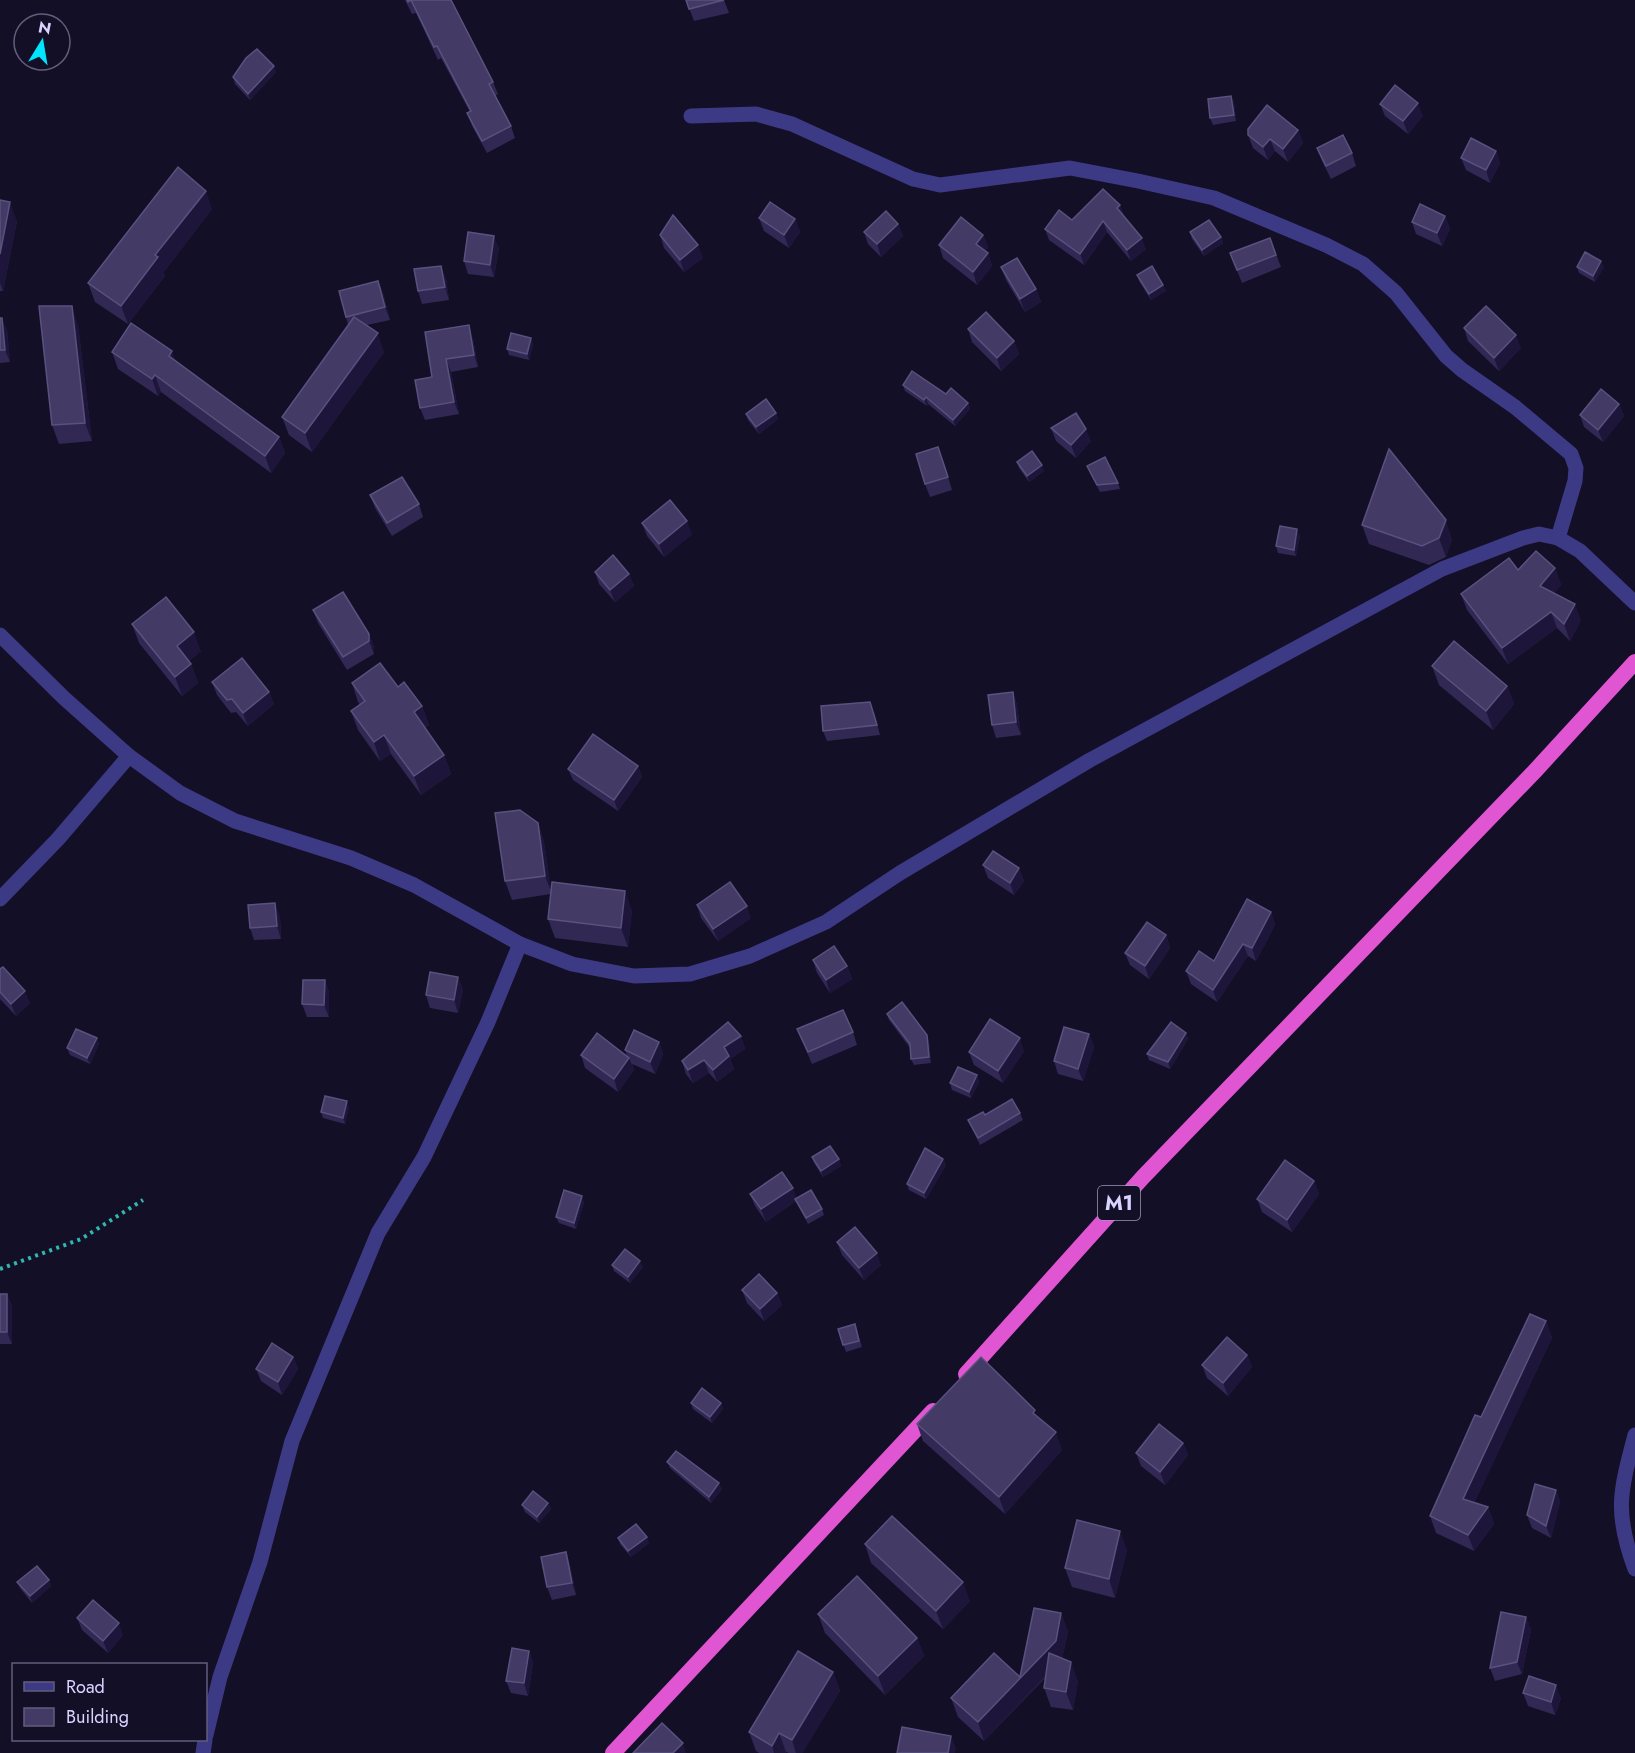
<svg xmlns="http://www.w3.org/2000/svg" width="1635" height="1753" viewBox="0 0 1635 1753" font-family="Jost,sans-serif">
<style>
.lines{fill:none;stroke-linecap:round;stroke-linejoin:round}
.path{stroke:#2fb8b0;stroke-width:4;stroke-dasharray:3 4.5;stroke-linecap:butt}
.minor{stroke:#3d3a85;stroke-width:15}
.trunk{stroke:#e055d1;stroke-width:16}
.wall{fill:#312854}
.shaded-wall{fill:#1d163a}
.building{fill:#433a66;stroke:#5a527e;stroke-width:1.5}
.labels{text-anchor:middle;dominant-baseline:central;stroke-width:4.5;stroke-linejoin:round;paint-order:stroke}
.shield{fill:#130f26;stroke:#9e99be;stroke-width:1.5}
.shield-label{font-size:20px;font-weight:bold;fill:#d9d4ff}
</style>
<rect width="100%" height="100%" fill="#130f26"/>
<g class="lines">
<path class="path" d="M0,1269L81,1239L143,1200"/>
<g class="minor">
<path d="M691,116L756,114L792,124L913,179L940,185L1070,168L1138,181L1214,198L1326,245L1363,264L1396,293L1446,356L1462,370L1515,407L1571,454L1576,468L1575,481L1558,538"/>
<path d="M0,635L64,698L129,756L180,793L235,821L351,858L414,885L520,944L572,964L634,976L690,974L750,956L826,922L900,873L1090,760L1442,569L1523,538L1539,534L1558,538L1580,551L1635,603"/>
<path d="M0,899L58,839L129,756"/>
<path d="M1635,1435C1620,1492 1614,1512 1635,1569"/>
<path d="M206,1735L220,1677L260,1562L292,1441L378,1233L424,1157L488,1022L520,944"/>
<path d="M203,1753L205,1740"/>
</g>
<g class="trunk">
<path d="M966,1374L1143,1177L1534,772L1635,662"/>
<path d="M613,1753L933,1411"/>
</g>
</g>
<g class="wall">
<path d="M405,0H451L493,82L498,94L495,96L511,126L515,138L487,153L472,126L467,113L470,112L441,58L438,60L416,13L412,14Z"/>
<path d="M686,0H724L729,13L694,21Z"/>
<path d="M276,72L250,100L235,84L233,77Z"/>
<path d="M1231,96L1234,102L1236,121L1213,125L1210,118Z"/>
<path d="M1380,104L1423,116L1408,134L1385,116Z"/>
<path d="M1298,130L1303,143L1288,162L1275,151L1268,160L1253,148L1248,135Z"/>
<path d="M1317,148L1352,153L1356,166L1331,179L1322,161Z"/>
<path d="M1496,151L1500,163L1490,183L1466,170L1461,158Z"/>
<path d="M0,200L17,221L3,291H0Z"/>
<path d="M1120,205L1124,216L1146,249L1131,261L1107,232L1084,265L1049,240L1045,229Z"/>
<path d="M212,209L163,273L165,276L128,324L95,302L88,283Z"/>
<path d="M1445,216L1450,229L1442,246L1416,234L1412,222Z"/>
<path d="M759,218L795,219L800,232L789,248L764,231Z"/>
<path d="M898,224L903,236L881,257L868,244L864,232Z"/>
<path d="M1190,232L1221,237L1223,243L1204,256L1192,239Z"/>
<path d="M660,235L703,258L684,272L664,248Z"/>
<path d="M983,235L988,247L985,251L988,253L992,266L977,285L943,258L939,245Z"/>
<path d="M1270,238L1281,267L1242,283L1230,253Z"/>
<path d="M499,248L494,277L468,274L464,261Z"/>
<path d="M1001,267L1036,289L1041,302L1025,312L1006,280Z"/>
<path d="M1577,267H1604L1595,282L1579,273Z"/>
<path d="M1137,275L1163,285L1166,291L1151,300L1139,281Z"/>
<path d="M446,278L449,300L422,304L418,291Z"/>
<path d="M378,281L383,293L390,320L367,325L384,352L312,452L289,435L282,417L348,325L346,317Z"/>
<path d="M0,318L7,330L10,362L0,363Z"/>
<path d="M78,325L92,441L59,444L52,425Z"/>
<path d="M1464,328L1521,348L1499,371L1468,341Z"/>
<path d="M968,329L1014,341L1019,354L1001,371L972,342Z"/>
<path d="M425,332L473,338L478,367L451,372L459,414L425,420L420,408L432,377Z"/>
<path d="M531,338L533,344L529,360L509,355L507,349Z"/>
<path d="M112,352L176,362L279,437L285,453L271,473L161,392L158,396L118,369Z"/>
<path d="M903,385L946,394L968,403L970,409L955,426L928,404L927,406L905,391Z"/>
<path d="M1619,404L1624,416L1603,442L1584,427L1580,415Z"/>
<path d="M776,413L778,419L759,434L748,420L746,414Z"/>
<path d="M1051,428L1091,441L1076,458L1056,441Z"/>
<path d="M943,460L952,490L930,497L925,484Z"/>
<path d="M1017,462L1044,471L1029,482L1019,468Z"/>
<path d="M1087,466L1118,483L1120,489L1100,492Z"/>
<path d="M370,495L419,504L423,517L392,536L375,508Z"/>
<path d="M642,523L692,534L664,557L647,536Z"/>
<path d="M1362,525L1452,539L1446,557L1429,565L1369,544Z"/>
<path d="M1300,535L1296,556L1278,553L1276,546Z"/>
<path d="M1555,568L1561,585L1554,593L1581,620L1570,641L1557,628L1508,664L1467,610L1461,594L1518,570Z"/>
<path d="M595,572L629,574L634,586L615,602L599,584Z"/>
<path d="M313,610L369,634L374,647V654L347,670L318,623Z"/>
<path d="M132,624L201,651L189,661L191,664L198,683L182,696L139,643Z"/>
<path d="M1432,666L1507,686L1514,704L1493,730L1439,685Z"/>
<path d="M212,682L269,692L274,704L248,726L236,712L231,713L217,695Z"/>
<path d="M352,683L398,687L422,706L429,725L425,728L444,755L451,774L421,795L391,754L380,761L358,730L351,711L360,705L358,702Z"/>
<path d="M1013,692L1017,705L1021,735L996,738L992,725Z"/>
<path d="M874,712L880,735L827,741L823,731Z"/>
<path d="M638,766L642,777L618,811L573,780L568,769Z"/>
<path d="M538,823L544,842L551,890L632,910L628,947L555,938L548,919L551,894L512,900L505,881Z"/>
<path d="M983,865L1019,868L1024,881L1014,895L988,878Z"/>
<path d="M697,905L751,918L718,941L701,918Z"/>
<path d="M1271,912L1275,925L1256,961L1248,956L1217,1002L1191,984L1186,971L1214,961Z"/>
<path d="M280,916L281,939L254,940L250,928Z"/>
<path d="M1166,935L1170,948L1149,979L1130,965L1125,953Z"/>
<path d="M813,960L847,966L852,979L830,993L817,973Z"/>
<path d="M0,969L30,1003L16,1016L0,999Z"/>
<path d="M458,977L463,990L458,1013L430,1008L426,995Z"/>
<path d="M325,980L329,992V1017H307L302,1004Z"/>
<path d="M887,1014L929,1041L931,1063L914,1065L911,1059L910,1048L889,1020Z"/>
<path d="M797,1029L853,1032L857,1045L812,1064Z"/>
<path d="M1186,1033L1188,1039L1170,1069L1149,1060L1147,1054Z"/>
<path d="M1089,1034L1094,1047L1083,1081L1058,1074L1054,1061Z"/>
<path d="M741,1036L745,1049L730,1059L734,1069L717,1082L709,1073L693,1083L686,1074L682,1061Z"/>
<path d="M97,1038L99,1044L90,1064L70,1055L67,1048Z"/>
<path d="M659,1042L663,1054L655,1074L632,1064L634,1070L618,1092L585,1068L581,1055L627,1056L625,1050Z"/>
<path d="M1024,1051L1003,1083L974,1065L969,1052Z"/>
<path d="M977,1075L979,1082L971,1098L952,1090L950,1083Z"/>
<path d="M349,1107L345,1124L323,1118L321,1112Z"/>
<path d="M1020,1113L1023,1120L980,1145L968,1120L985,1115Z"/>
<path d="M812,1157L839,1159L841,1166L823,1177L814,1163Z"/>
<path d="M943,1159L946,1165L926,1199L909,1190L907,1184Z"/>
<path d="M1314,1181L1319,1194L1292,1232L1262,1212L1257,1199Z"/>
<path d="M750,1194L797,1199L822,1209L824,1215L808,1224L796,1201L766,1222L755,1206Z"/>
<path d="M584,1202L576,1229L559,1223L556,1217Z"/>
<path d="M837,1242L881,1265L864,1280L842,1255Z"/>
<path d="M612,1265L643,1267L630,1283L614,1271Z"/>
<path d="M742,1290L777,1293L782,1305L764,1321L747,1303Z"/>
<path d="M0,1294H7L12,1306V1344H0Z"/>
<path d="M1546,1321L1552,1338L1474,1503L1488,1507L1494,1524L1474,1551L1436,1533L1430,1516Z"/>
<path d="M855,1324L862,1347L846,1352L838,1329Z"/>
<path d="M1247,1355L1252,1367L1228,1396L1207,1378L1202,1365Z"/>
<path d="M293,1357L298,1369L282,1395L261,1381L256,1369Z"/>
<path d="M691,1403H721L723,1409L712,1423L693,1409Z"/>
<path d="M917,1424L1062,1450L1005,1514L923,1441Z"/>
<path d="M1183,1443L1188,1455L1165,1485L1141,1466L1136,1453Z"/>
<path d="M667,1462L722,1489L711,1503L670,1468Z"/>
<path d="M1556,1490L1560,1502L1551,1538L1532,1528L1527,1515Z"/>
<path d="M548,1503L551,1509L539,1523L525,1512L522,1505Z"/>
<path d="M618,1538L649,1543L631,1557L620,1544Z"/>
<path d="M865,1544L970,1601L943,1629L871,1563Z"/>
<path d="M1127,1549L1115,1598L1072,1587L1065,1568Z"/>
<path d="M566,1552L570,1565L576,1595L552,1600L547,1587Z"/>
<path d="M49,1580L51,1586L32,1603L20,1588L17,1582Z"/>
<path d="M1061,1613L1068,1632L1062,1659L1078,1681L1073,1710L1051,1707L1044,1688L1046,1677L984,1741L958,1717L951,1698L1020,1677Z"/>
<path d="M818,1614L917,1638L924,1656L885,1695L825,1633Z"/>
<path d="M1526,1617L1531,1630L1522,1674L1495,1681L1490,1668Z"/>
<path d="M77,1618L123,1635L108,1653L82,1630Z"/>
<path d="M529,1651L533,1663L528,1696L511,1693L506,1681Z"/>
<path d="M833,1672L840,1691L802,1753H789L786,1752L785,1753H759L756,1751L749,1732Z"/>
<path d="M1523,1693L1561,1698L1555,1715L1528,1706Z"/>
</g>
<g class="shaded-wall">
<path d="M274,66L276,72L250,100L248,94Z"/>
<path d="M1231,96L1234,102L1236,121L1234,115Z"/>
<path d="M1418,103L1423,116L1408,134L1403,121Z"/>
<path d="M1298,130L1303,143L1288,162L1283,149Z"/>
<path d="M1270,139L1275,151L1268,160L1263,147Z"/>
<path d="M1496,151L1500,163L1490,183L1486,170Z"/>
<path d="M206,191L212,209L163,273L165,276L128,324L121,306L155,255Z"/>
<path d="M10,202L17,221L3,291L0,283V254Z"/>
<path d="M1120,205L1124,216L1117,208Z"/>
<path d="M1445,216L1450,229L1442,246L1437,233Z"/>
<path d="M795,219L800,232L789,248L784,235Z"/>
<path d="M1103,221L1107,232L1084,265L1080,254Z"/>
<path d="M898,224L903,236L881,257L877,244Z"/>
<path d="M983,235L988,247L980,257L976,244Z"/>
<path d="M494,236L499,248L494,277L490,265Z"/>
<path d="M1221,237L1223,243L1204,256L1202,250Z"/>
<path d="M1142,238L1146,249L1131,261L1127,250Z"/>
<path d="M698,245L703,258L684,272L680,260Z"/>
<path d="M988,253L992,266L977,285L973,272Z"/>
<path d="M1601,261L1604,267L1595,282L1593,276Z"/>
<path d="M441,266L446,278L449,300L445,287Z"/>
<path d="M378,281L383,293L390,320L385,307Z"/>
<path d="M1163,285L1166,291L1151,300L1149,294Z"/>
<path d="M1036,289L1041,302L1025,312L1020,299Z"/>
<path d="M72,306L78,325L92,441L85,423Z"/>
<path d="M2,318L7,330L10,362L5,350Z"/>
<path d="M469,325L473,338L478,367L474,355Z"/>
<path d="M378,333L384,352L312,452L305,433Z"/>
<path d="M1516,335L1521,348L1499,371L1494,358Z"/>
<path d="M531,338L533,344L529,360L527,354Z"/>
<path d="M1014,341L1019,354L1001,371L997,358Z"/>
<path d="M172,351L178,367L169,356Z"/>
<path d="M446,359L451,372L459,414L454,402Z"/>
<path d="M155,375L161,392L158,396L152,379Z"/>
<path d="M926,397L928,404L927,406L924,400Z"/>
<path d="M968,403L970,409L955,426L953,420Z"/>
<path d="M1619,404L1624,416L1603,442L1598,430Z"/>
<path d="M776,413L778,419L759,434L756,427Z"/>
<path d="M1086,429L1091,441L1076,458L1071,445Z"/>
<path d="M279,437L285,453L271,473L265,456Z"/>
<path d="M1042,465L1044,471L1029,482L1027,476Z"/>
<path d="M1446,520L1452,539L1446,557L1439,538Z"/>
<path d="M687,521L692,534L664,557L659,544Z"/>
<path d="M1297,529L1300,535L1296,556L1294,550Z"/>
<path d="M1555,568L1561,585L1546,602L1540,586Z"/>
<path d="M629,574L634,586L615,602L610,590Z"/>
<path d="M1575,604L1581,620L1570,641L1564,624Z"/>
<path d="M1551,612L1557,628L1508,664L1502,648Z"/>
<path d="M194,632L201,651L184,665L177,646Z"/>
<path d="M369,634L374,647V654L369,641Z"/>
<path d="M191,664L198,683L182,696L175,677Z"/>
<path d="M1507,686L1514,704L1493,730L1486,711Z"/>
<path d="M269,692L274,704L248,726L243,713Z"/>
<path d="M1013,692L1017,705L1021,735L1016,722Z"/>
<path d="M422,706L429,725L420,731L414,712Z"/>
<path d="M384,735L391,754L380,761L374,742Z"/>
<path d="M444,755L451,774L421,795L414,776Z"/>
<path d="M638,766L642,777L618,811L614,800Z"/>
<path d="M538,823L544,842L552,894L545,876Z"/>
<path d="M1019,868L1024,881L1014,895L1010,883Z"/>
<path d="M625,891L632,910L628,947L621,928Z"/>
<path d="M275,903L280,916L281,939L277,926Z"/>
<path d="M747,906L751,918L718,941L713,929Z"/>
<path d="M1271,912L1275,925L1256,961L1252,948Z"/>
<path d="M1166,935L1170,948L1149,979L1145,966Z"/>
<path d="M1243,944L1248,956L1217,1002L1213,990Z"/>
<path d="M847,966L852,979L830,993L826,980Z"/>
<path d="M458,977L463,990L458,1013L454,1000Z"/>
<path d="M325,980L329,992V1017L324,1005Z"/>
<path d="M25,991L30,1003L16,1016L11,1004Z"/>
<path d="M1186,1033L1188,1039L1170,1069L1168,1062Z"/>
<path d="M1089,1034L1094,1047L1083,1081L1078,1069Z"/>
<path d="M927,1035L929,1041L931,1063L929,1057Z"/>
<path d="M741,1036L745,1049L730,1059L734,1069L717,1082L713,1070L724,1047Z"/>
<path d="M97,1038L99,1044L90,1064L87,1058Z"/>
<path d="M1020,1038L1024,1051L1003,1083L998,1071Z"/>
<path d="M659,1042L663,1054L655,1074L650,1062Z"/>
<path d="M629,1058L634,1070L618,1092L614,1079Z"/>
<path d="M704,1060L709,1073L693,1083L688,1070Z"/>
<path d="M977,1075L979,1082L971,1098L969,1092Z"/>
<path d="M347,1101L349,1107L345,1124L343,1118Z"/>
<path d="M839,1159L841,1166L823,1177L821,1171Z"/>
<path d="M943,1159L946,1165L926,1199L924,1193Z"/>
<path d="M1314,1181L1319,1194L1292,1232L1287,1220Z"/>
<path d="M793,1188L797,1200L766,1222L761,1209Z"/>
<path d="M582,1196L584,1202L576,1229L574,1223Z"/>
<path d="M877,1253L881,1265L864,1280L859,1268Z"/>
<path d="M640,1261L643,1267L630,1283L628,1277Z"/>
<path d="M777,1293L782,1305L764,1321L760,1309Z"/>
<path d="M7,1294L12,1306V1344L7,1332Z"/>
<path d="M1546,1321L1552,1338L1469,1515L1463,1499Z"/>
<path d="M1247,1355L1252,1367L1228,1396L1223,1383Z"/>
<path d="M293,1357L298,1369L282,1395L278,1382Z"/>
<path d="M721,1403L723,1409L712,1423L710,1417Z"/>
<path d="M1056,1432L1062,1450L1005,1514L999,1497Z"/>
<path d="M1183,1443L1188,1455L1165,1485L1160,1472Z"/>
<path d="M719,1483L722,1489L711,1503L709,1497Z"/>
<path d="M1556,1490L1560,1502L1551,1538L1546,1526Z"/>
<path d="M548,1503L551,1509L539,1523L537,1517Z"/>
<path d="M1488,1507L1494,1524L1474,1551L1468,1535Z"/>
<path d="M1120,1531L1127,1549L1115,1598L1109,1579Z"/>
<path d="M647,1537L649,1543L631,1557L628,1551Z"/>
<path d="M566,1552L570,1565L576,1595L572,1583Z"/>
<path d="M49,1580L51,1586L32,1603L30,1596Z"/>
<path d="M963,1582L970,1601L943,1629L936,1611Z"/>
<path d="M1061,1613L1068,1632L1062,1659L984,1741L978,1722L1056,1641Z"/>
<path d="M1526,1617L1531,1630L1522,1674L1517,1662Z"/>
<path d="M119,1623L123,1635L108,1653L103,1641Z"/>
<path d="M917,1638L924,1656L885,1695L878,1676Z"/>
<path d="M529,1651L533,1663L528,1696L524,1683Z"/>
<path d="M1071,1662L1078,1681L1073,1710L1066,1692Z"/>
<path d="M833,1672L840,1691L802,1753H796L792,1740Z"/>
<path d="M1556,1685L1561,1698L1555,1715L1551,1702Z"/>
<path d="M779,1733L786,1752L785,1753H774L772,1746Z"/>
<path d="M951,1736L956,1748L955,1753H948Z"/>
<path d="M683,1743L686,1753H673Z"/>
</g>
<g class="building">
<path d="M407,0H451L493,82L489,84L511,126L482,141L467,113L471,111L437,46L434,47L411,0L408,2Z"/>
<path d="M686,0H724L689,9Z"/>
<path d="M257,49L274,66L248,94L233,77L246,58Z"/>
<path d="M1395,85L1418,103L1403,121L1380,104Z"/>
<path d="M1231,96L1234,115L1210,118L1208,99Z"/>
<path d="M1267,105L1298,130L1283,149L1270,139L1263,147L1248,135V129Z"/>
<path d="M1343,135L1352,153L1326,166L1317,148Z"/>
<path d="M1471,138L1496,151L1486,170L1461,158Z"/>
<path d="M178,167L206,191L155,255L158,257L121,306L88,283Z"/>
<path d="M1103,189L1120,205L1117,208L1142,238L1127,250L1103,221L1080,254L1045,229L1059,210L1072,220Z"/>
<path d="M0,200L10,202L0,254Z"/>
<path d="M770,202L795,219L784,235L759,218Z"/>
<path d="M1420,204L1445,216L1437,233L1412,222Z"/>
<path d="M886,211L898,224L877,244L864,232Z"/>
<path d="M673,215L698,245L680,260L660,235Z"/>
<path d="M961,217L983,235L976,244L988,253L973,272L939,245Z"/>
<path d="M1209,220L1221,237L1202,250L1190,232Z"/>
<path d="M468,232L494,236L490,265L464,261Z"/>
<path d="M1270,238L1276,255L1237,270L1230,253Z"/>
<path d="M1585,252L1601,261L1593,276L1577,267Z"/>
<path d="M1017,258L1036,289L1020,299L1001,267Z"/>
<path d="M441,266L445,287L418,291L414,269Z"/>
<path d="M1152,266L1163,285L1149,294L1137,275Z"/>
<path d="M378,281L385,307L346,317L339,291Z"/>
<path d="M39,306H72L85,423L52,425Z"/>
<path d="M1486,306L1516,335L1494,358L1464,328Z"/>
<path d="M986,312L1014,341L997,358L968,329Z"/>
<path d="M354,317L378,333L305,433L282,417Z"/>
<path d="M0,318H2L5,350H0Z"/>
<path d="M131,323L172,351L169,356L279,437L265,456L155,375L152,379L112,352Z"/>
<path d="M469,325L474,355L446,359L454,402L420,408L415,380L432,377L425,332Z"/>
<path d="M511,333L531,338L527,354L507,349Z"/>
<path d="M912,371L946,394L951,388L968,403L953,420L926,397L924,400L903,385Z"/>
<path d="M1601,389L1619,404L1598,430L1580,415Z"/>
<path d="M766,399L776,413L756,427L746,414Z"/>
<path d="M1076,413L1086,429L1071,445L1051,428Z"/>
<path d="M938,447L948,477L925,484L916,454Z"/>
<path d="M1389,449L1446,520L1439,538L1422,546L1362,525Z"/>
<path d="M1032,451L1042,465L1027,476L1017,462Z"/>
<path d="M1105,457L1118,483L1097,485L1087,466Z"/>
<path d="M402,477L419,504L387,523L370,495Z"/>
<path d="M670,500L687,521L659,544L642,523Z"/>
<path d="M1280,526L1297,529L1294,550L1276,546Z"/>
<path d="M1536,551L1555,568L1540,586L1575,604L1564,624L1551,612L1502,648L1461,594L1509,558L1518,570Z"/>
<path d="M613,555L629,574L610,590L595,572Z"/>
<path d="M343,592L369,634V641L343,657L313,610Z"/>
<path d="M166,597L194,632L177,646L191,664L175,677L132,624Z"/>
<path d="M1454,641L1507,686L1486,711L1432,666Z"/>
<path d="M242,658L269,692L243,713L232,699L227,700L212,682Z"/>
<path d="M380,663L398,687L404,682L422,706L414,712L444,755L414,776L384,735L374,742L351,711L365,701L352,683Z"/>
<path d="M1013,692L1016,722L992,725L988,695Z"/>
<path d="M870,702L877,725L823,731L821,706Z"/>
<path d="M593,734L638,766L614,800L568,769Z"/>
<path d="M520,810L538,823L545,876L505,881L495,813Z"/>
<path d="M993,851L1019,868L1010,883L983,865Z"/>
<path d="M552,882L625,891L621,928L548,919Z"/>
<path d="M730,882L747,906L713,929L697,905Z"/>
<path d="M1247,899L1271,912L1252,948L1243,944L1213,990L1186,971L1199,951L1214,961Z"/>
<path d="M275,903L277,926L250,928L248,905Z"/>
<path d="M1147,922L1166,935L1145,966L1125,953Z"/>
<path d="M834,946L847,966L826,980L813,960Z"/>
<path d="M3,967L25,991L11,1004L0,992V969Z"/>
<path d="M430,972L458,977L454,1000L426,995Z"/>
<path d="M303,980H325L324,1005L302,1004Z"/>
<path d="M902,1002L927,1035L929,1057L911,1059L910,1044L887,1014Z"/>
<path d="M843,1010L853,1032L808,1052L797,1029Z"/>
<path d="M990,1019L1020,1038L998,1071L969,1052Z"/>
<path d="M728,1022L741,1036L724,1047L729,1056L713,1070L704,1060L688,1070L682,1061Z"/>
<path d="M1171,1022L1186,1033L1168,1062L1147,1054Z"/>
<path d="M1064,1027L1089,1034L1078,1069L1054,1061Z"/>
<path d="M76,1029L97,1038L87,1058L67,1048Z"/>
<path d="M634,1030L659,1042L650,1062L625,1050Z"/>
<path d="M597,1033L629,1058L614,1079L581,1055Z"/>
<path d="M958,1067L977,1075L969,1092L950,1083Z"/>
<path d="M325,1096L347,1101L343,1118L321,1112Z"/>
<path d="M1012,1099L1020,1113L978,1138L968,1120L983,1112L985,1115Z"/>
<path d="M830,1146L839,1159L821,1171L812,1157Z"/>
<path d="M925,1148L943,1159L924,1193L907,1184Z"/>
<path d="M1285,1160L1314,1181L1287,1220L1257,1199Z"/>
<path d="M782,1172L793,1188L761,1209L750,1194Z"/>
<path d="M564,1190L582,1196L574,1223L556,1217Z"/>
<path d="M811,1190L822,1209L806,1218L795,1199Z"/>
<path d="M855,1227L877,1253L859,1268L837,1242Z"/>
<path d="M625,1249L640,1261L628,1277L612,1265Z"/>
<path d="M759,1274L777,1293L760,1309L742,1290Z"/>
<rect x="0" y="1294" width="7" height="38"/>
<path d="M1530,1314L1546,1321L1463,1499L1488,1507L1468,1535L1430,1516L1475,1415L1481,1417Z"/>
<path d="M855,1324L859,1341L843,1345L838,1329Z"/>
<path d="M1227,1337L1247,1355L1223,1383L1202,1365Z"/>
<path d="M272,1343L293,1357L278,1382L256,1369Z"/>
<path d="M981,1357L1035,1410L1033,1413L1056,1432L999,1497L917,1424Z"/>
<path d="M702,1388L721,1403L710,1417L691,1403Z"/>
<path d="M1159,1424L1183,1443L1160,1472L1136,1453Z"/>
<path d="M676,1451L719,1483L709,1497L667,1462Z"/>
<path d="M1535,1484L1556,1490L1546,1526L1527,1515Z"/>
<path d="M533,1491L548,1503L537,1517L522,1505Z"/>
<path d="M892,1516L963,1582L936,1611L865,1544Z"/>
<path d="M1077,1520L1120,1531L1109,1579L1065,1568Z"/>
<path d="M636,1524L647,1537L628,1551L618,1538Z"/>
<path d="M566,1552L572,1583L547,1587L541,1557Z"/>
<path d="M37,1566L49,1580L30,1596L17,1582Z"/>
<path d="M857,1576L917,1638L878,1676L818,1614Z"/>
<path d="M93,1600L119,1623L103,1641L77,1618Z"/>
<path d="M1034,1608L1061,1613L1056,1641L978,1722L951,1698L994,1653L1020,1677Z"/>
<path d="M1501,1612L1526,1617L1517,1662L1490,1668Z"/>
<path d="M512,1648L529,1651L524,1683L506,1681Z"/>
<path d="M798,1651L833,1672L792,1740L779,1733L772,1746L749,1732Z"/>
<path d="M1049,1653L1071,1662L1066,1692L1044,1688Z"/>
<path d="M1529,1676L1556,1685L1551,1702L1523,1693Z"/>
<path d="M662,1723L683,1743L673,1753H633Z"/>
<path d="M902,1727L951,1736L948,1753H897Z"/>
</g>
<g class="labels">
<rect class="shield" x="1098" y="1186" width="42" height="34" rx="4.5"/>
<g class="shield-label">
<text x="1119" y="1203">M1</text>
</g>
</g>
<rect x="12" y="1663" width="195" height="78" fill="#130f26" stroke="#625e7d" stroke-width="1.5"/>
<rect x="24" y="1682" width="30" height="9" fill="#3d3a85" stroke="#625e7d" stroke-width="1.5"/>
<text x="66" y="1693" font-size="18" fill="#d9d4ff">Road</text>
<rect x="24" y="1708" width="30" height="18" fill="#433a66" stroke="#625e7d" stroke-width="1.5"/>
<text x="66" y="1723" font-size="18" fill="#d9d4ff">Building</text>
<g transform="translate(42 42) rotate(11)"><circle r="28" fill="#130f26" stroke="#625e7d" stroke-width="1.5"/>
<path d="M0-4.5L10 22L0 15L-10 22Z" fill="#00e5ff"/>
<text y="-9" font-size="16" font-weight="bold" text-anchor="middle" fill="#d9d4ff">N</text>
</g>
</svg>
